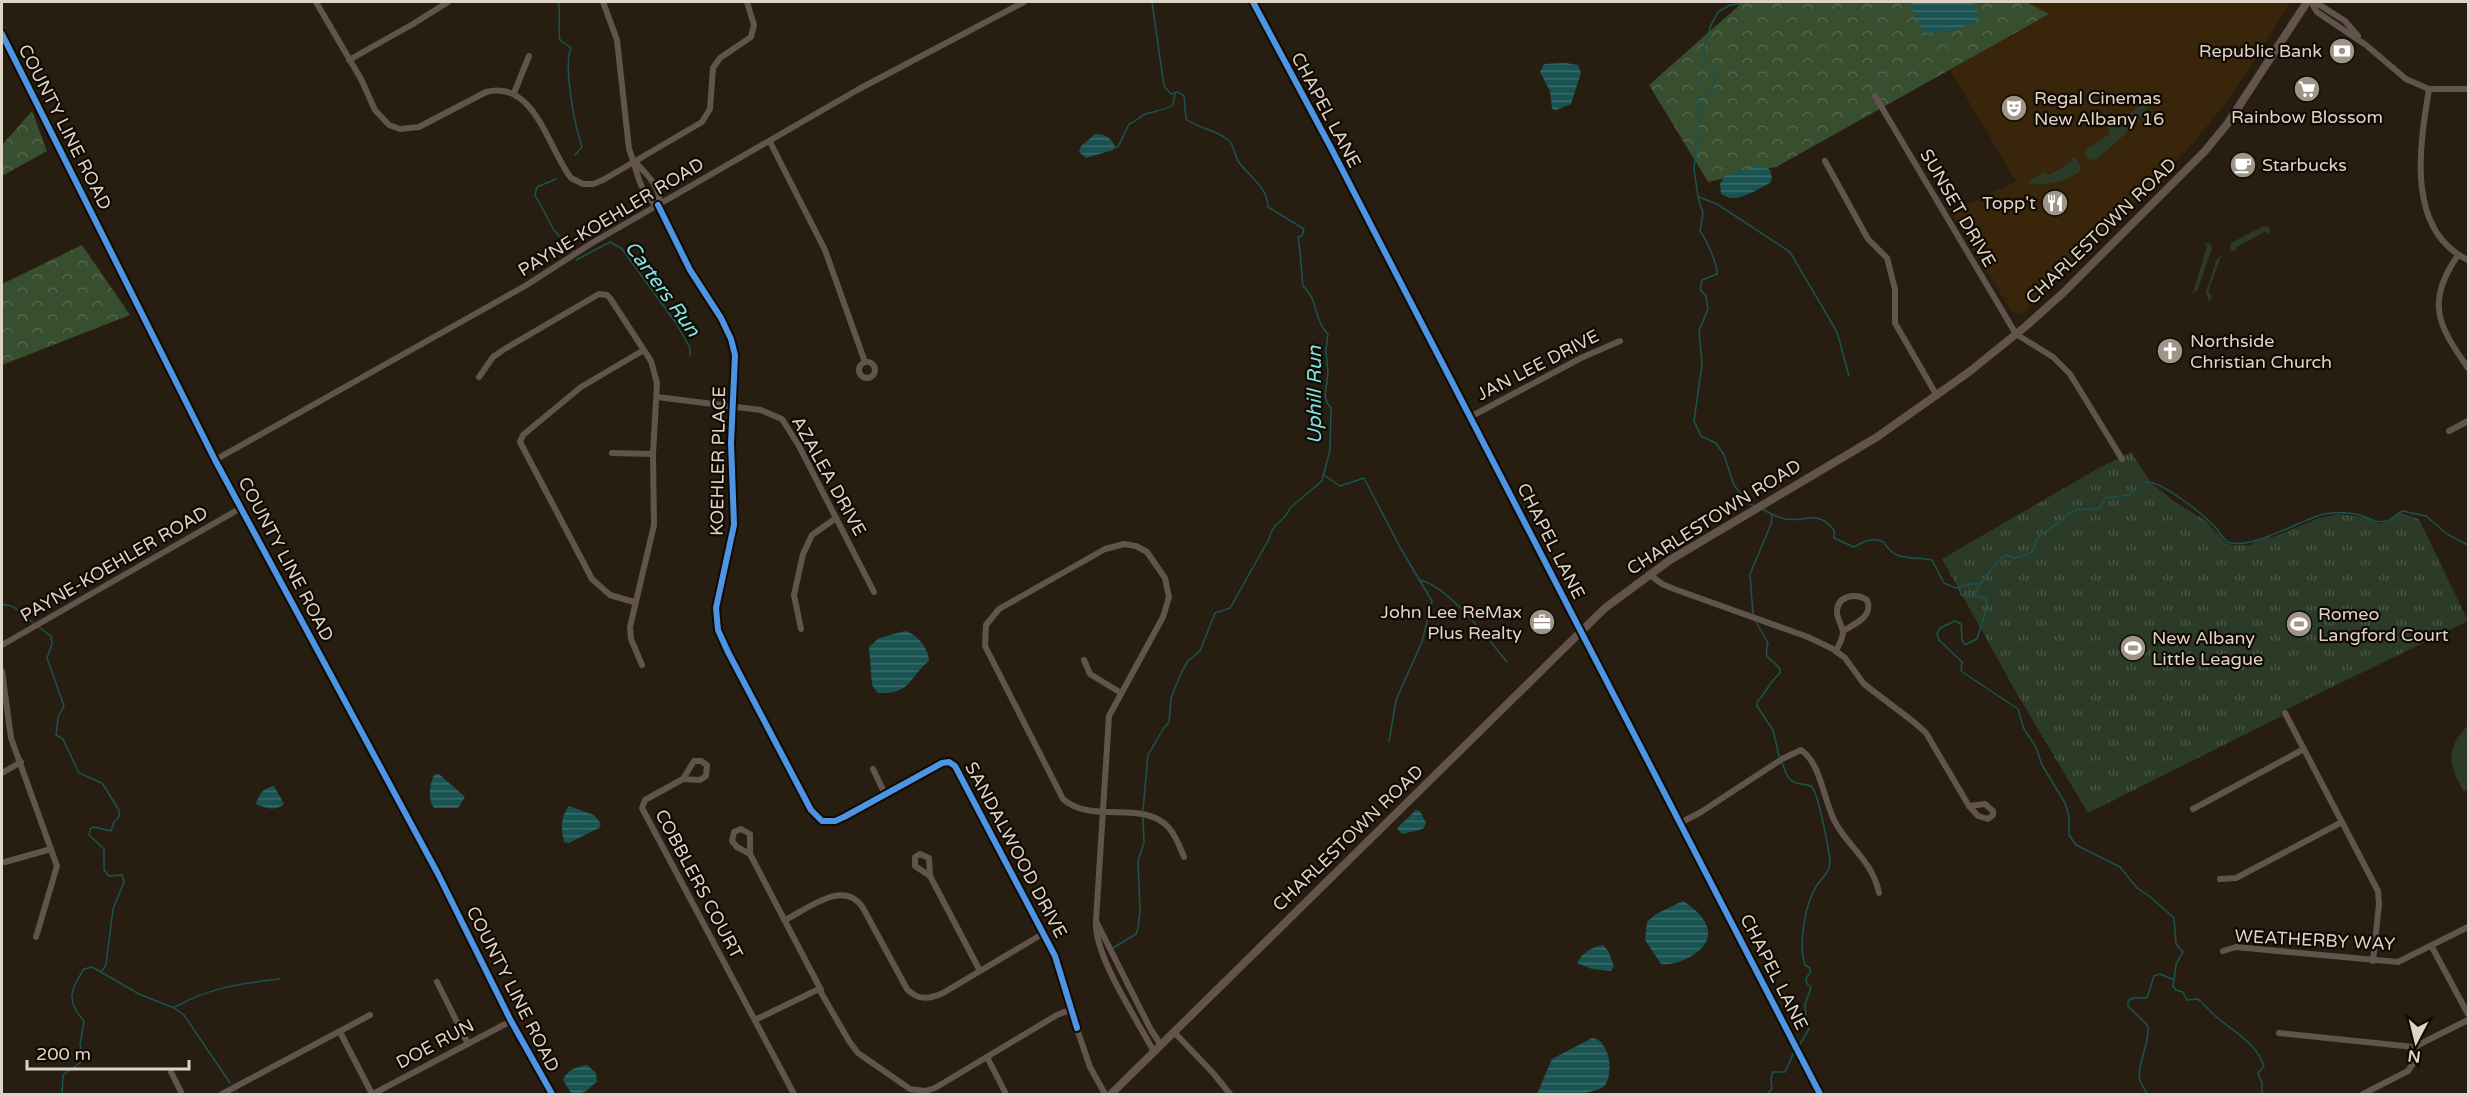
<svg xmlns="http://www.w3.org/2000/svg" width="2470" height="1096" viewBox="0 0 2470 1096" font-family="'Varela Round',sans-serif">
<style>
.built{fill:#38250a}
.green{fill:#2c3b27}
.forest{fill:url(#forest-crowns)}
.park{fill:url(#park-tufts)}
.water{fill:url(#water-rules)}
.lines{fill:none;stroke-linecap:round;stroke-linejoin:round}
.stream{stroke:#195453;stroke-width:1.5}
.minor{stroke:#61544d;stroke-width:6}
.major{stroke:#63544b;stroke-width:8}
.cycleway-casing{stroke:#110a03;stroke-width:10}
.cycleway{stroke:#4d94e3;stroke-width:6}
.labels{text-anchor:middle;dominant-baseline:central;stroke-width:4.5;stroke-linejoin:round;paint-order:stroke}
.poi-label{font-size:18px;fill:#ded3c7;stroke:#110a03;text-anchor:start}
.street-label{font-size:18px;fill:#ded3c7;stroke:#110a03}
.water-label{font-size:20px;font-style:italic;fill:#80e3e3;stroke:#110a03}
</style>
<defs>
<pattern id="forest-crowns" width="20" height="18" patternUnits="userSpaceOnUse" patternTransform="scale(1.5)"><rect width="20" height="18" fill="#374e2f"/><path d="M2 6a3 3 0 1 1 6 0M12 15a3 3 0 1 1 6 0" fill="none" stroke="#54674c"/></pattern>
<pattern id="park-tufts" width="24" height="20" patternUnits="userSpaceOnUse" patternTransform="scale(1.5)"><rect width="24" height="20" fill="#2c3b27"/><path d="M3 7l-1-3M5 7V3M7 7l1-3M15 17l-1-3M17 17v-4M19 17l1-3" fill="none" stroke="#4a5645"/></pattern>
<pattern id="water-rules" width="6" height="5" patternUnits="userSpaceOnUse" patternTransform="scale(1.5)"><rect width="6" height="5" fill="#195453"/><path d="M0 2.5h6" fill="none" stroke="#3a6c6a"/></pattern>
</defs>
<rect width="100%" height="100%" fill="#271e11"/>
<path class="built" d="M2026,2H2291L2229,99L2190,147L2025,312L2018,314L2012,312L1951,213L2016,181L1950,70L2048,15Z"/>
<g class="green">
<path d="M2145,96L2150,99C2151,114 2108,150 2095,160L2088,159L2085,154L2087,149L2110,134L2106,121L2111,124L2137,108L2144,101L2142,97Z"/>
<path d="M2072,157L2076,158L2081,166L2080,171C2067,182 2045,186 2029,184L2030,180L2045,172L2049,175L2071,162Z"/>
<path d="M2264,226L2269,227L2270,233L2268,234L2266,231L2235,248L2236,251H2230L2231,243Z"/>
<path d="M2208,243L2211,245L2212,249L2197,291L2191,294L2194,290L2207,246L2204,244Z"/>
<path d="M2222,253L2208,292L2212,296L2209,302L2206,292L2216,261Z"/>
<path d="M2468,725V789L2464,792C2448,764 2445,749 2468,725Z"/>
</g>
<g class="forest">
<path d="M1743,2H2026L2049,14L1776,167L1708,182L1649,85Z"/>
<path d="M32,111L47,151L2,176V145Z"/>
<path d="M82,245L130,315L2,365V284Z"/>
</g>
<path class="park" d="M2131,452L2151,483L2175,502L2206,521L2224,541L2231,545H2250L2261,538L2273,537L2319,518L2339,514L2364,517L2381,524L2401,513L2419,519L2468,621L2281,712L2282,716L2088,813L2016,692L1942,559L2097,469Z"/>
<g class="water">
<path d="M1911,2H1974L1979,20L1947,34L1940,29L1925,35L1912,9Z"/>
<path d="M1565,63L1578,65L1581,73L1571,104L1556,110L1552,109L1550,91L1540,72L1544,64Z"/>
<path d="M1095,134C1105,134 1110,137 1115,146L1113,150L1086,158L1079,152L1081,146Z"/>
<path d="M1760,165L1770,170L1772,178L1770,183C1755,190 1737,205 1721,194L1720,184L1725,176Z"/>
<path d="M905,631C917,634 929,649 929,661C907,679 912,694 878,693L872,685L869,647L879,638Z"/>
<path d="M439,774L465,797L458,808H434C428,800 429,785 434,775Z"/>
<path d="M274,786L284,804C275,812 266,808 256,804C259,794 263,788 274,786Z"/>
<path d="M569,806L594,815L601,824L599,828L569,843L564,842C561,828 560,818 569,806Z"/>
<path d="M1416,810L1420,811L1426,823L1423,829L1402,834L1397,828Z"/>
<path d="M1683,901C1708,917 1721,939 1690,957C1680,962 1672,965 1661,964L1645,940L1647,922L1656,914Z"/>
<path d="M1603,945L1609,952L1614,967L1611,971L1592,969L1577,963C1582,953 1592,947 1603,945Z"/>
<path d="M1592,1038C1611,1040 1615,1079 1602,1088C1584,1096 1556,1095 1537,1094L1552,1059Z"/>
<path d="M587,1065L596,1073L597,1081C589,1089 583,1096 571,1093L563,1080C567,1070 576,1067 587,1065Z"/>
</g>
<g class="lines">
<g class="stream">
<path d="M558,2C562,15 557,27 560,40L571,48C563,66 575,127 582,147L575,155"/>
<path d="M1754,2L1730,5L1718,12L1711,25L1704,48L1705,59L1713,68L1715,78L1711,94L1698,98L1699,122L1694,169L1698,197L1703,213L1700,231C1706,239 1718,265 1717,274L1702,280L1700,289L1706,296L1708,309L1699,331L1702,364L1694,421L1701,436L1716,443L1724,455L1734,485L1748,503L1755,506"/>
<path d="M1113,148L1118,147L1129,124C1136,122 1138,118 1143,115C1153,111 1164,111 1173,105L1175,93"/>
<path d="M556,179L537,187L535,195L554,230L572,251"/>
<path d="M1699,197L1717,204L1790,252L1837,332L1849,376"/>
<path d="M576,260L610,242L622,249L676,323L690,348V356"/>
<path d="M1324,475L1340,486L1364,478L1401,549L1432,601L1422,642L1396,700L1389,742"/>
<path d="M2144,482C2159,478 2205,516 2216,528C2220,533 2223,539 2228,542C2250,551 2300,520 2324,514C2335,512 2349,512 2360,515C2370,518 2376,524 2387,521C2392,519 2398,514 2402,511L2426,516L2447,534L2468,545"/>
<path d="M1762,509C1769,513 1777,517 1785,519C1804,523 1816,508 1834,530V538L1854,547C1865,541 1872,537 1884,542C1894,562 1912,556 1932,560L1944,583L1956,588L1971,584H1980L2001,558L2007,555L2014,558L2026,555L2033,551C2036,533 2045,533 2058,523C2062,520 2065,515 2069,513C2078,508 2089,509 2099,509L2105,498L2129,495L2137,489"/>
<path d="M1420,580C1448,586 1488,639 1507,662"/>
<path d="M1959,588L1961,595C1969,598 1977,595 1986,599V610L1977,639L1965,645L1962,640L1961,624L1955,621L1940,628L1937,634L1939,640L1962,662L1961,671L2018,709L2024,729L2036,747L2042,765L2065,803L2069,816V835L2076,845L2120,867L2137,888L2149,896L2174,918L2176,944L2183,952L2176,964L2174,980L2160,974L2154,976L2147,998H2133L2128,1001V1006L2148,1026C2150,1044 2136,1066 2140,1081C2142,1085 2145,1090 2147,1094"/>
<path d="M1975,595L1979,586"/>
<path d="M2,605C15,602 24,618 35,624"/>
<path d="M1753,614L1750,574L1771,524L1772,515"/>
<path d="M1756,622L1768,643C1763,661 1771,657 1780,669V673C1770,681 1766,693 1757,702V706L1773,730L1779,756"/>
<path d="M39,627L51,636L52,644L47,658L64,706L58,717L56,735L63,739L79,773L102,783L119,810V817L114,822L111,831L94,827L90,829L89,835L104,849V870L109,876L122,875L124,882L113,909L106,965L101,972L92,967L84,969C71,990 65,1000 84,1021L80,1045L83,1056L80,1063L63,1075L62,1094"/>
<path d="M1782,762C1786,774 1788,783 1802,784C1804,785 1809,785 1811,786C1818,790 1829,851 1830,861C1830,872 1823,877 1817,885C1805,904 1798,943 1805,965L1810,968V973L1806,978L1807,984L1811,987L1805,1005L1806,1016"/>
<path d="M1143,810L1148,755L1163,729L1169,722L1171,698L1181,673L1188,661L1200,651L1215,613L1230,608L1269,539C1274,520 1285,522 1290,508L1322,481L1330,450L1331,408L1327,403L1325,395L1328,373L1326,350L1328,334C1314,321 1318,298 1303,286C1301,269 1301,253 1298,237L1302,236L1304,229L1268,207C1268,187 1248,176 1238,161C1234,154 1234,144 1228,140C1215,129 1199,129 1186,119L1184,96L1178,92L1171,94L1164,86L1152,2"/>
<path d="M1113,948L1136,934L1138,928L1140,910L1138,861L1144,843L1143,818"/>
<path d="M101,972L139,994L174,1008L184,1015L230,1083"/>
<path d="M2174,981L2173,986L2176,990L2183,992L2187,1000L2198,999C2205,1005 2211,1013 2219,1019C2238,1035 2255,1042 2264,1066L2258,1073L2262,1083V1094"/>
<path d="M175,1007C208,988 242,983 280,979"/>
<path d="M1800,1044L1809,1029L1808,1020"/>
<path d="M236,1092L238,1094"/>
<path d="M1767,1094L1772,1089L1771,1078L1773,1072H1785L1795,1050"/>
</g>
<g class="minor">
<path d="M316,2L361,79L375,110L389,125L400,129L419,127L486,92C534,79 548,148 571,178L583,184H593L603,180L702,122L710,109L713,68L720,58L751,37L754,25L747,2"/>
<path d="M603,2L617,40L629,149C636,165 640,199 658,205"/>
<path d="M1253,2L1330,146L1820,1094"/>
<path d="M2311,2L2317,12L2366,45L2406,79L2429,89C2420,144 2405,230 2468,260"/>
<path d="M2315,2L2345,21L2358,36"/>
<path d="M2,34L215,460L438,874L511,1021L552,1094"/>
<path d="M349,60L413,24L448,2"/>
<path d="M2429,89H2468"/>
<path d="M514,93L529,56"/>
<path d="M1875,96L2013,329L2016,334L2053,357L2070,374L2122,459"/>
<path d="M770,142L825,250L865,362"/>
<path d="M1825,161L1868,239L1887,258L1895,289V323L1937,396"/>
<path d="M636,163C646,173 664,191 658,205"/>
<path d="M658,205L690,270L721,318L731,339L735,355L731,443L734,525L716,608L718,630L728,652L811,810L822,821H835L844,817L942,763L949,762L955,766L1055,956L1077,1028"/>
<path d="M2458,255C2426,302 2437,324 2468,368"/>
<circle cx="867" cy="370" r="8"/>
<path d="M479,377L493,357L503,350L599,294L607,295L610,298L651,361L657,383L653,454L654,525L630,627L631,639L642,665"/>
<path d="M657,397L761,410L782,419L799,446L874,592"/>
<path d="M1470,417L1581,358L1620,341"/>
<path d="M2449,431L2468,421"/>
<path d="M612,453L653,454"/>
<path d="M215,460L525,286L592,243L859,89L1024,2"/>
<path d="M1649,574L1662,584L1674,589L1808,637L1833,649L1845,658L1864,684L1915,723L1926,733L1969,806"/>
<path d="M634,602L610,595L592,579L520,442L523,435L581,387L644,350"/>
<path d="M801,629L794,595L803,554L812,535L836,518"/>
<path d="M2,645L241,508"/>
<path d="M1836,651C1839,645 1843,638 1843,632C1842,625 1837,619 1837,612C1837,595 1856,593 1867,600C1874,616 1855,624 1843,631"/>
<path d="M1084,660L1090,674L1121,693"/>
<path d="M2,671L11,738L57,866L36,937"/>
<path d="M2285,713L2378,891L2379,904L2373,961"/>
<path d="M694,761H701L707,765L706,776L700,780L683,779Z"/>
<path d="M873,769L885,794"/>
<path d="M2,773L21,762"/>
<path d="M683,779L645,800L642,808L794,1094"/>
<path d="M1985,804L1993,811V815L1988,819L1978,816L1969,806Z"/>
<path d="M2193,809L2304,749"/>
<path d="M1680,823L1701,812L1782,759L1801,750C1821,763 1824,802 1835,822C1849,848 1872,860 1879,893"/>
<path d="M741,829L750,834V854L737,847L732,841L734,832Z"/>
<path d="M750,854L821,990"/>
<path d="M920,854L929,858L930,876L915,866V857Z"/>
<path d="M5,862L51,849"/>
<path d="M930,876L980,971"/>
<path d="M2220,879L2236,878L2342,822"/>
<path d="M785,920C808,909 844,878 863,908L907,989C918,1001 930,999 943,993L1044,933"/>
<path d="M1097,923L1151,1030L1161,1045"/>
<path d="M2432,947L2468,1014"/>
<path d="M2223,951L2236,947L2246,948L2398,962L2468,927"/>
<path d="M437,982L468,1044"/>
<path d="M755,1020L819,989L849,1041L858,1053L910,1089L925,1091L935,1088L1057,1015L1067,1011L1073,1016"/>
<path d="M1076,1026L1090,1067L1105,1094"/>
<path d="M340,1032L372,1094"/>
<path d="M1174,1032L1213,1073L1230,1094"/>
<path d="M2279,1033L2414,1047L2468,1020"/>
<path d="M1154,1052C1137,1019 1093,955 1096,920L1109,716L1163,617L1169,597L1165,578L1147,552L1136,546L1124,544L1105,549L999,609L986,625L985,646L1063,799C1092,825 1145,799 1169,828C1176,836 1180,847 1184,857"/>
<path d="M987,1057L1006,1094"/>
<path d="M171,1072L182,1094"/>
<path d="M222,1094L370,1015"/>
<path d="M373,1094L511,1021"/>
<path d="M2363,1094L2408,1071L2414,1062L2417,1047"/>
</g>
<path class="major" d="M1111,1094L1605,608L1670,560L1877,437L1969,372L2026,326L2063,293L2205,151L2228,123L2307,2"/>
<defs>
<g id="cycleway">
<path d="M1253,2L1330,146L1820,1094"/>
<path d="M2,34L215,460L438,874L511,1021L552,1094"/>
<path d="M658,205L690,270L721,318L731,339L735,355L731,443L734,525L716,608L718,630L728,652L811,810L822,821H835L844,817L942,763L949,762L955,766L1055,956L1077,1028"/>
</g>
</defs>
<use href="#cycleway" class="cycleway-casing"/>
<use href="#cycleway" class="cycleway"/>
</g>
<defs>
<symbol id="bank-disc" viewBox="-11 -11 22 22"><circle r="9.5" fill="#9e9487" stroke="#110a03"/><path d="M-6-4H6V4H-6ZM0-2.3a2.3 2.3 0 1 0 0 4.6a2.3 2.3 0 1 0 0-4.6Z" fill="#fff"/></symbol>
<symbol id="supermarket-disc" viewBox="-11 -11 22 22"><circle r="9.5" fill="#9e9487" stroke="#110a03"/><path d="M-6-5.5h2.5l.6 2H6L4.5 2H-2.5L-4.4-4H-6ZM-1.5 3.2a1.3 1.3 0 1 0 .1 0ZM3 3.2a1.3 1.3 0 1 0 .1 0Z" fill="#fff"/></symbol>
<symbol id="theatre-disc" viewBox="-11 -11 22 22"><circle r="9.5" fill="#9e9487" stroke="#110a03"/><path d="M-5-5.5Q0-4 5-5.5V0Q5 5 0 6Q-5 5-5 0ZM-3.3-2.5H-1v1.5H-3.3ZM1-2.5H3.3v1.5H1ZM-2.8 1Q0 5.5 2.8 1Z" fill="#fff"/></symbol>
<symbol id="cafe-disc" viewBox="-11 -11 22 22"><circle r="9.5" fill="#9e9487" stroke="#110a03"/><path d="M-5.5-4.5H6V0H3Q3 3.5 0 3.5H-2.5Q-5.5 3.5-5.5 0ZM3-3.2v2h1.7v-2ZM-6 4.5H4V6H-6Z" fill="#fff"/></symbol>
<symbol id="restaurant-disc" viewBox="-11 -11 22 22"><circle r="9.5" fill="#9e9487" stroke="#110a03"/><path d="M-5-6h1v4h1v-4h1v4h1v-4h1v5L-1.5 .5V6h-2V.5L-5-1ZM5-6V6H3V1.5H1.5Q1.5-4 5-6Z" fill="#fff"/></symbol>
<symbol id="church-disc" viewBox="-11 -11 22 22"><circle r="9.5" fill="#9e9487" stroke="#110a03"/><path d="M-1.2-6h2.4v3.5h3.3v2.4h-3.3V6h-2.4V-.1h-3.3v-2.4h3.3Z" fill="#fff"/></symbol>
<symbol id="office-disc" viewBox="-11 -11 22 22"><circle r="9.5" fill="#9e9487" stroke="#110a03"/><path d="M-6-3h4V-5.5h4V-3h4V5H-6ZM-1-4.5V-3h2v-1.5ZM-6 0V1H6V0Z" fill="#fff"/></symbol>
<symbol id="stadium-disc" viewBox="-11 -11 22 22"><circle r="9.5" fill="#9e9487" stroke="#110a03"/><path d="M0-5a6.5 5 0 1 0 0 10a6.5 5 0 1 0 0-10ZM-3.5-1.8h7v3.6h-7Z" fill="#fff"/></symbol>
</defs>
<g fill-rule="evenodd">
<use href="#bank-disc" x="2327" y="36" width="30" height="30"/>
<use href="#supermarket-disc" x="2292" y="74" width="30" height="30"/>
<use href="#theatre-disc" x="1999" y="93" width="30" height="30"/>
<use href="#cafe-disc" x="2228" y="150" width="30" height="30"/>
<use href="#restaurant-disc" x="2040" y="188" width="30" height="30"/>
<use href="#church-disc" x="2155" y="336" width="30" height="30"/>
<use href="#office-disc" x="1527" y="607" width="30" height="30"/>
<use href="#stadium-disc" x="2284" y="609" width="30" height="30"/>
<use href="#stadium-disc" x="2118" y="633" width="30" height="30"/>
</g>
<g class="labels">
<g class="poi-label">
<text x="2322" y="51" text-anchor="end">Republic Bank</text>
<text x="2034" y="98">Regal Cinemas<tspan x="2034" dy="21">New Albany 16</tspan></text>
<text x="2307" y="117" text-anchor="middle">Rainbow Blossom</text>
<text x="2262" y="165">Starbucks</text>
<text x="2036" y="203" text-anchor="end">Topp't</text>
<text x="2190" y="341">Northside<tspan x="2190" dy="21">Christian Church</tspan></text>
<text x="1522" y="612" text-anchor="end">John Lee ReMax<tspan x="1522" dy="21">Plus Realty</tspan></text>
<text x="2318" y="614">Romeo<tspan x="2318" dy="21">Langford Court</tspan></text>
<text x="2152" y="638">New Albany<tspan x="2152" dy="21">Little League</tspan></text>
</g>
<g class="street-label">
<text transform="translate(1326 110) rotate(62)">CHAPEL LANE</text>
<text transform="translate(65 127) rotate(63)">COUNTY LINE ROAD</text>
<text transform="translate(1958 208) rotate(60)">SUNSET DRIVE</text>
<text transform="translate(611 217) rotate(-31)">PAYNE-KOEHLER ROAD</text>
<text transform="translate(2101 231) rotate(-44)">CHARLESTOWN ROAD</text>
<text transform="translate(1538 365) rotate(-27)">JAN LEE DRIVE</text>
<text transform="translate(718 461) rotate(-89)">KOEHLER PLACE</text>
<text transform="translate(829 476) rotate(61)">AZALEA DRIVE</text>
<text transform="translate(1714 517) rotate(-32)">CHARLESTOWN ROAD</text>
<text transform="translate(1551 541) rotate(63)">CHAPEL LANE</text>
<text transform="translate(286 559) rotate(62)">COUNTY LINE ROAD</text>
<text transform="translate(114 564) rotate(-30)">PAYNE-KOEHLER ROAD</text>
<text transform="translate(1348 838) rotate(-44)">CHARLESTOWN ROAD</text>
<text transform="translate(1016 850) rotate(62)">SANDALWOOD DRIVE</text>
<text transform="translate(699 884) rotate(62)">COBBLERS COURT</text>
<text transform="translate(2315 940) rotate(3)">WEATHERBY WAY</text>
<text transform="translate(1774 972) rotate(63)">CHAPEL LANE</text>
<text transform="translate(513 989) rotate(63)">COUNTY LINE ROAD</text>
<text transform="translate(435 1044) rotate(-28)">DOE RUN</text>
</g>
<g class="water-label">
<text transform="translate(662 289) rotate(54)">Carters Run</text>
<text transform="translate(1315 395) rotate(-90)">Uphill Run</text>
</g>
</g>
<rect width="2470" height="1096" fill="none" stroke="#ded3c7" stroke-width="6"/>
<g transform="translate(2416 1042) rotate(187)" stroke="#110a03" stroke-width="4.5" paint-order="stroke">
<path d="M0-4.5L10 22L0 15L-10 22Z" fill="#ded3c7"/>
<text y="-9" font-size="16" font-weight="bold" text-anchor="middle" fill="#ded3c7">N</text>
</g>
<path d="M27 1060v9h162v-9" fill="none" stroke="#ded3c7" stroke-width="3"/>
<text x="36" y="1060" font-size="18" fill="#ded3c7" stroke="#110a03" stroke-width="4.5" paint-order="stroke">200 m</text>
</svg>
